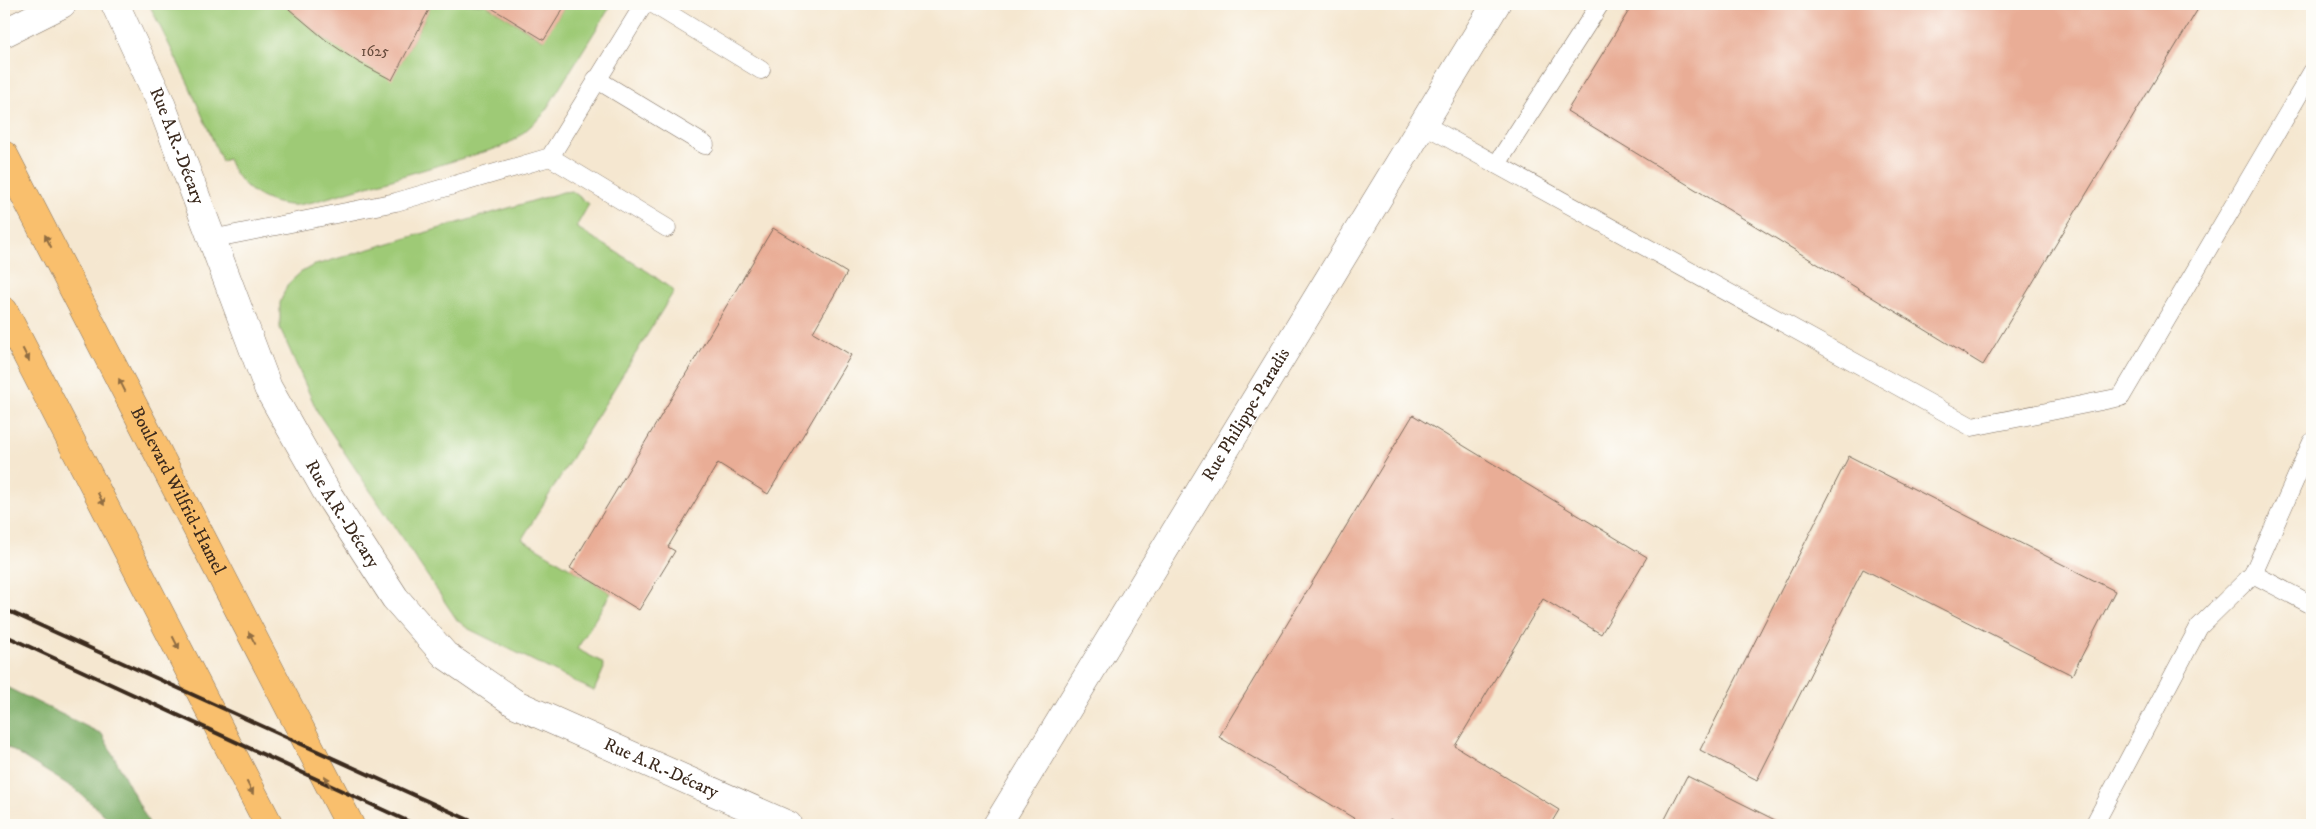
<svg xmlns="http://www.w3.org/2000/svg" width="2316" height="829" viewBox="0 0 2316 829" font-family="'IM FELL DW Pica',serif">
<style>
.green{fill:#9eca76;stroke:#6c7a4a}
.forest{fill:#7eae67;stroke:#5c6c42}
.building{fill:#e9ad96}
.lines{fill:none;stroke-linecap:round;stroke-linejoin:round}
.service-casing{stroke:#7c6c5c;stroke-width:19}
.minor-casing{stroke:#7c6c5c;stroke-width:29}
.primary-casing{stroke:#7c6c5c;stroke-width:29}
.service{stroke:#fff;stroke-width:18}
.minor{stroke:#fff;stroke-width:28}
.primary{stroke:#f9bf6d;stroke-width:28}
.rail{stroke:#3b2a1e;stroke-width:4}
.oneway{fill:#906d42}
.labels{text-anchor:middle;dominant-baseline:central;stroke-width:4;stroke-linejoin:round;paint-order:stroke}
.number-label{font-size:15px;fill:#664b3c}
.street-label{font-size:18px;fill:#3b2a1e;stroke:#fdfcf7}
</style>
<rect width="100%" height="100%" fill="#fdfcf7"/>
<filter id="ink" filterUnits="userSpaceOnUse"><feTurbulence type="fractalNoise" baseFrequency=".02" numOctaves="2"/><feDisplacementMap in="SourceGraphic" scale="10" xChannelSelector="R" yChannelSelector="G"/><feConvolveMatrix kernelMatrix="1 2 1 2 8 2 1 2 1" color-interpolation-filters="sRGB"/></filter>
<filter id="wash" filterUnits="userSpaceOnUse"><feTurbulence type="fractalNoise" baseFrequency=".0096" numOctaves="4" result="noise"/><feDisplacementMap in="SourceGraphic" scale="20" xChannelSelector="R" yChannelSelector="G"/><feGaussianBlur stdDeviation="1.12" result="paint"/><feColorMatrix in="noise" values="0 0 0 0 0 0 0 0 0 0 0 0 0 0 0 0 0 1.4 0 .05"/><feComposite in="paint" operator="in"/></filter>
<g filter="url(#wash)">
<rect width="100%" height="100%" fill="#f5e7d0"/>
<g class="green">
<path d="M149,4H283L327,41L392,79L432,4H485L543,40L566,4H612L542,116L516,139L501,147L313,202C306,203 297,206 290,205C261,203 238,185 228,159L222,161L188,83Z"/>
<path d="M572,191L589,204L576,227L650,273L674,291L522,539L611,593L577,649L602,662L604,668L594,691L467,628L457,620L318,413L280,328V303L287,285L300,273L312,266L563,192Z"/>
</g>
<path class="forest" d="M4,686L102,734L150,825H116L75,789L4,745Z"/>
<g id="blocks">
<g class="building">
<path d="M283,4H432L392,80L358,62L327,41Z"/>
<path d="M485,4H566L544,40Z"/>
<path d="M1633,4H2201L1983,365L1567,111Z"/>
<path d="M773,228L847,273L813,332L851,355L768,494L718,463L668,547L675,551L639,610L570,568Z"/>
<path d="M1413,415L1647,557L1601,634L1543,599L1455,746L1559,810L1550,825H1400L1390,819L1386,825H1365L1219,737Z"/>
<path d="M1849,456L2115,591L2072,675L1863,569L1757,780L1700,750Z"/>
<path d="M1687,776L1785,825H1662Z"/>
</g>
</g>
</g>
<g filter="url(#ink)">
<use href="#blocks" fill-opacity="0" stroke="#7c6c5c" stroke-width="1"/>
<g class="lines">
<defs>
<g id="service">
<path d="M653,4L761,70"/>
<path d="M596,79L705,145"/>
<path d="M1423,124L1972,427L2121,397L2312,72"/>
<path d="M550,157L667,228"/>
<path d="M1497,164L1600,4"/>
<path d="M211,239L396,202L550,157L644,4"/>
<path d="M2253,574L2312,442"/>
<path d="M2094,825L2199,627L2253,574L2312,605"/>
</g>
<g id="minor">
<path id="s1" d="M115,4L160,101L268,388L329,496L395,598L445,655L516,704L788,825"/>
<path d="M4,33L62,4"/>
<path id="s2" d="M997,825L1496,4"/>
</g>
<g id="primary">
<path id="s3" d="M4,155L350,825"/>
<path d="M4,311L269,825"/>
</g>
</defs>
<use href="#service" class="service-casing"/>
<use href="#minor" class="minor-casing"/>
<use href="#primary" class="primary-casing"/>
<use href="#service" class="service"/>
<use href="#minor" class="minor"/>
<use href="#primary" class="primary"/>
<g class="rail">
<path d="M4,609L480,825"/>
<path d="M4,635L416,825"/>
</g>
</g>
<defs><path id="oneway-solid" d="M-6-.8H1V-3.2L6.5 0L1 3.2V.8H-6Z" transform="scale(1.25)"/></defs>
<g class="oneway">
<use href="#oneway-solid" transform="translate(48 241) rotate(-117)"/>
<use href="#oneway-solid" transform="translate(26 355) rotate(63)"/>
<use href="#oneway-solid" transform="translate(122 385) rotate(-117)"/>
<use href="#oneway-solid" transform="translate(101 499) rotate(63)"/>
<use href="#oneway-solid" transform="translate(252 638) rotate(-118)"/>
<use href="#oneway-solid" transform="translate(176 643) rotate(63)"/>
<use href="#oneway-solid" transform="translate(328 782) rotate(-118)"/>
<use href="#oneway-solid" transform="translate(250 788) rotate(63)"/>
</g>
</g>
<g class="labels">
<g class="number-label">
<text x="375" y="51">1625</text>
</g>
<g class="street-label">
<text stroke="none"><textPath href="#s1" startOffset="155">Rue A.R.-Décary</textPath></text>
<text stroke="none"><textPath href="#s2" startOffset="480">Rue Philippe-Paradis</textPath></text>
<text stroke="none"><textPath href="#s3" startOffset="378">Boulevard Wilfrid-Hamel</textPath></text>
<text stroke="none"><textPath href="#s1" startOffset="560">Rue A.R.-Décary</textPath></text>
<text stroke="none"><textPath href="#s1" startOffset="980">Rue A.R.-Décary</textPath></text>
</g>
</g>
<rect width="2316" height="829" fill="none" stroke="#fdfcf7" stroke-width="20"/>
</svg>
